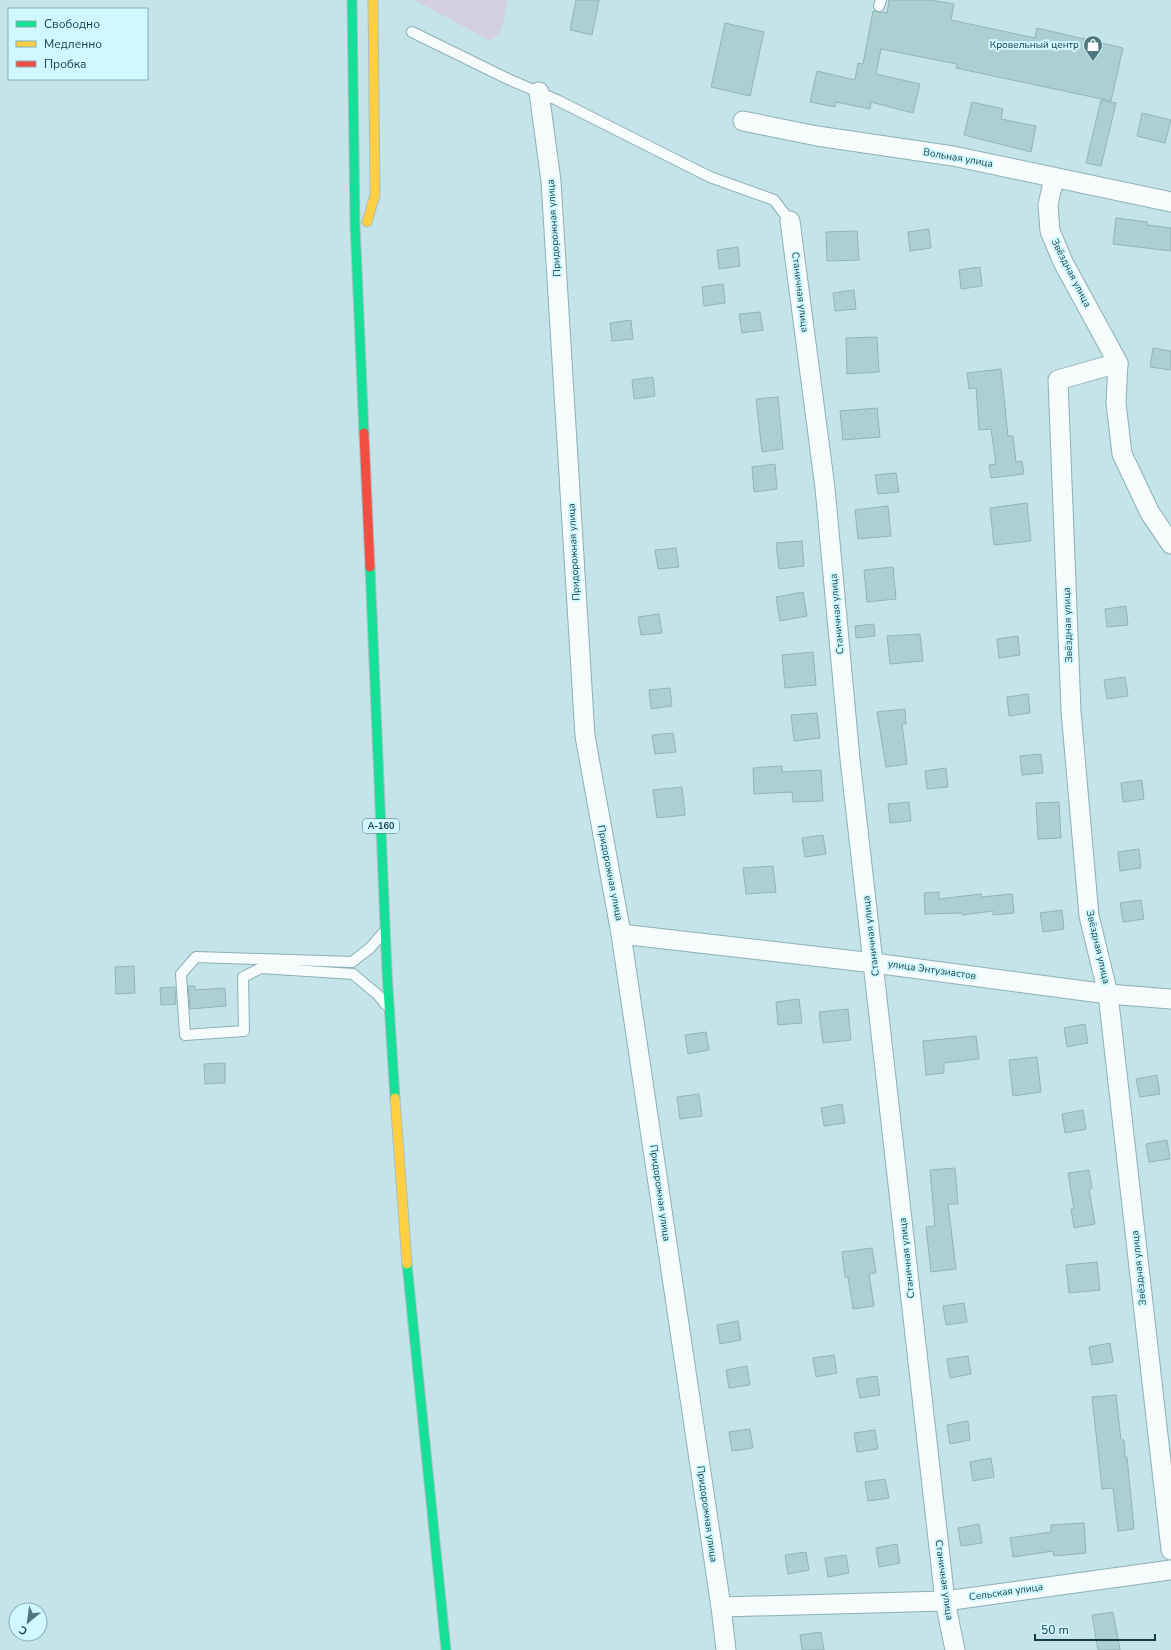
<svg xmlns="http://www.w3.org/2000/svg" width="1171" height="1650" viewBox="0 0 1171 1650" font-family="'Nunito Sans',sans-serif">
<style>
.green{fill:#d4cfe3}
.building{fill:#acd0d1;stroke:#91b5b6}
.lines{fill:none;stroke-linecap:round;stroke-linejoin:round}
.lane-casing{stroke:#8cb0b6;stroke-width:12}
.street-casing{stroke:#8cb0b6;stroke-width:21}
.fast-casing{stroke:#a8c0c4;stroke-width:11}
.slow-casing{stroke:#a8c0c4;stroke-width:11}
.jam-casing{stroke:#a8c0c4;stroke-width:11}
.lane{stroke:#f6fbfc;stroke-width:10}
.street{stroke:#f6fbfc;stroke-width:19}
.fast{stroke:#16e098;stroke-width:9}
.slow{stroke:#ffcf43;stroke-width:9}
.jam{stroke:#f24e42;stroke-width:9}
.labels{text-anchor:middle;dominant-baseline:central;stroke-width:4;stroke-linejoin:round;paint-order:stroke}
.shield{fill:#d2f8ff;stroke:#4a767d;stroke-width:1}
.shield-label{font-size:9px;font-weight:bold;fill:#0f3e45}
.poi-label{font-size:10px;fill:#0f3e45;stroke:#d2f8ff;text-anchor:end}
.street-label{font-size:10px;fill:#0f3e45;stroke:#d2f8ff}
</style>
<rect width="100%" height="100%" fill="#c4e4ea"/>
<path class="green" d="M414,0H507C504,15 506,34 489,40Z"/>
<g class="building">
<path d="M576,0H599L592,35L570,30Z"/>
<path d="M889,0H930L954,4L951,20L1035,38L1037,28L1123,48L1111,101L956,68L957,64L881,49L876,74L920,84L913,113L871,102L870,109L836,102L835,107L810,102L817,71L855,80L858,63L863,64L873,11L887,13Z"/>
<path d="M725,23L764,32L750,96L711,87Z"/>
<path d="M1101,100L1116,103L1101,166L1086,163Z"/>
<path d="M972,102L1003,109L1001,119L1036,126L1031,152L964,135Z"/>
<path d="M1142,113L1171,120L1165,143L1137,136Z"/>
<path d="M1116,218L1147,222V225L1171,228V251L1113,244Z"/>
<path d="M929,229L931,248L910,251L908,232Z"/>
<path d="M857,231L859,260L827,261L826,232Z"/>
<path d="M738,247L740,266L719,269L717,250Z"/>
<path d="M980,267L982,286L961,289L959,270Z"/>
<path d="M723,284L725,303L704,306L702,287Z"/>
<path d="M854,290L856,309L835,311L833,293Z"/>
<path d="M760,312L763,330L742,333L739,314Z"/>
<path d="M631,320L633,339L612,341L610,323Z"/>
<path d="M877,337L879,372L847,374L846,338Z"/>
<path d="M1153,348L1171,351V370L1150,367Z"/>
<path d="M1001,369L1008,436H1013L1016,462L1022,461L1024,474L991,478L989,465L996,464L991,429L979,430L976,388L969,389L967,373Z"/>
<path d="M653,377L655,396L634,399L632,380Z"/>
<path d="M778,397L783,449L762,452L756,399Z"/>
<path d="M877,408L880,437L843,440L840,411Z"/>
<path d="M775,464L777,489L754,492L752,467Z"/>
<path d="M896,473L899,492L878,494L875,475Z"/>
<path d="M1027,503L1031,541L994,545L990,508Z"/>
<path d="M888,506L891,536L858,539L855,510Z"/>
<path d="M802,541L804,566L779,569L776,543Z"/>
<path d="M676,548L679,567L658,569L655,550Z"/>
<path d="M893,567L896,599L867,602L864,570Z"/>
<path d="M803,592L807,616L780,621L776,597Z"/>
<path d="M1126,606L1128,625L1107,627L1105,609Z"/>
<path d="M659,614L662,633L641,635L638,617Z"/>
<path d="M874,624L875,636L856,638L855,626Z"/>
<path d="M920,634L923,661L890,664L887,636Z"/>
<path d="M1018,636L1020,655L999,658L997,639Z"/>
<path d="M813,652L816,685L785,688L782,655Z"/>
<path d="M1125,677L1128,696L1107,699L1104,680Z"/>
<path d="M670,688L672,706L651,709L649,690Z"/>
<path d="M1028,694L1030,713L1009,716L1007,697Z"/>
<path d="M905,709L906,724H902L907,764L886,767L877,712Z"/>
<path d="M817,713L820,738L794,741L791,715Z"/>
<path d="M673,733L676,752L655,754L652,735Z"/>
<path d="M1041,754L1043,773L1022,775L1020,756Z"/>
<path d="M782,766V772L821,770L823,801L793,802L792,792L754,794L753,768Z"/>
<path d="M946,768L948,787L927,789L925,771Z"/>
<path d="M1142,780L1144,799L1123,802L1121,783Z"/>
<path d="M682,787L685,815L657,818L653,790Z"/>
<path d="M909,802L911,821L890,823L888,804Z"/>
<path d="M1059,802L1061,838L1038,839L1036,803Z"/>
<path d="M823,835L826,854L805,857L802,838Z"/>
<path d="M1139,849L1141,868L1120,871L1118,852Z"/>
<path d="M773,866L776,892L746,894L743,868Z"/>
<path d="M939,892V899L981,894L982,897L1012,894L1014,913L993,915V911L962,915V913L925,914L924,893Z"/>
<path d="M1141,900L1144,919L1123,922L1120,903Z"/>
<path d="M1062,910L1064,929L1043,932L1040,913Z"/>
<path d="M134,966L135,993L116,994L115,967Z"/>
<path d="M188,986H195V990L225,988L226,1006L190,1009Z"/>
<path d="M175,987L176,1004L161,1005L160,988Z"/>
<path d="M799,999L802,1023L778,1025L776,1002Z"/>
<path d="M848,1009L851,1040L823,1043L819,1012Z"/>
<path d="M1085,1024L1088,1043L1067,1047L1064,1028Z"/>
<path d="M706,1032L709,1050L688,1054L685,1035Z"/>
<path d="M976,1036L979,1059L944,1063V1073L926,1075L923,1041Z"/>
<path d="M1037,1057L1041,1092L1013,1096L1009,1060Z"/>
<path d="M225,1063V1083L205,1084L204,1064Z"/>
<path d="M1157,1075L1160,1094L1140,1097L1136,1079Z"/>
<path d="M699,1094L702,1116L680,1119L677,1097Z"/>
<path d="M842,1104L845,1123L824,1126L821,1108Z"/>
<path d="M1083,1110L1086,1129L1065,1133L1062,1114Z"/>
<path d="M1167,1140L1170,1159L1149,1162L1146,1144Z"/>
<path d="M955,1168L958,1204H948L956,1269L931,1272L926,1227L935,1226L930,1170Z"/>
<path d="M1089,1170L1092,1188L1089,1189L1095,1224L1074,1228L1071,1209H1074L1068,1173Z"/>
<path d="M872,1248L876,1273L869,1274L874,1306L853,1309L848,1277H845L842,1252Z"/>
<path d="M1097,1262L1100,1290L1069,1293L1066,1265Z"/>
<path d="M964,1303L967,1322L946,1325L943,1306Z"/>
<path d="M738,1321L741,1340L720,1344L717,1325Z"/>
<path d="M1110,1343L1113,1362L1092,1365L1089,1347Z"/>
<path d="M834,1355L837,1373L816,1377L813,1358Z"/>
<path d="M968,1356L971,1374L950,1378L947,1359Z"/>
<path d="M747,1366L750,1385L729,1388L726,1370Z"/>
<path d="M877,1376L880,1395L860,1398L856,1379Z"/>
<path d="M1116,1395L1121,1440H1124L1125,1458L1127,1457L1134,1529L1118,1531L1113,1488L1102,1489L1092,1397Z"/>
<path d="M968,1421L970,1440L950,1444L947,1425Z"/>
<path d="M750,1429L753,1448L732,1451L729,1432Z"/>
<path d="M875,1430L878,1449L857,1452L854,1433Z"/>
<path d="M991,1458L994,1477L973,1481L970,1462Z"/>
<path d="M885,1479L889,1498L868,1501L865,1482Z"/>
<path d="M1084,1523L1086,1553L1054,1556L1053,1551L1013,1557L1010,1538L1051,1532V1525Z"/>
<path d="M979,1524L982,1543L961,1546L958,1528Z"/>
<path d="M897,1544L900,1563L879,1567L876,1548Z"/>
<path d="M806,1552L809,1570L788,1574L785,1555Z"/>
<path d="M846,1555L849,1573L828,1577L825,1558Z"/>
<path d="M1113,1612L1120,1650H1098L1092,1615Z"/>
<path d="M821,1632L824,1650H802L800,1635Z"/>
</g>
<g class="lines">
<defs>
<g id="lane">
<path d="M879,6L881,0"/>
<path d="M412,32L508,79L557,100L710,177L774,200L790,221"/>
<path d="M383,933L370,948L352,962L196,957L181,974L185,1035L244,1031L243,977L261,968L353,974L378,995L386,1005"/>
</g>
<g id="street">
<path d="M539,92L551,181L585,736L621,934L721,1607L726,1650"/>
<path d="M743,121L817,136L953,156L1171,202"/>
<path d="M1054,178L1048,205L1050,231L1063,262L1118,363L1116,403L1122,454L1150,513L1171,544"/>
<path d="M790,221L825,488L850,759L945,1601L955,1650"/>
<path d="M1118,363L1058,380L1071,711L1089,916L1108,994L1171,1550"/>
<path d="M621,934L874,963L1108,994L1171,999"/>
<path d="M721,1607L945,1601L1171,1570"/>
</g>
<g id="fast">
<path d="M352,0L355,224L364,433"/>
<path d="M370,567L387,972L395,1098"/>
<path d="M407,1264L446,1650"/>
</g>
<g id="slow">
<path d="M367,222L375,195L373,0"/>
<path d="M395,1098L407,1264"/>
</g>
<path id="jam" d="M364,433L370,567"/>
</defs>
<use href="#lane" class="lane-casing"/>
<use href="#street" class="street-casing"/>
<use href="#fast" class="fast-casing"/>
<use href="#slow" class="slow-casing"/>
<use href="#jam" class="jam-casing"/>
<use href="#lane" class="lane"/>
<use href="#street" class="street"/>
<use href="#fast" class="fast"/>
<use href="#slow" class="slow"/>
<use href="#jam" class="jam"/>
</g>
<defs>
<symbol id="shop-pin" viewBox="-11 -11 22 30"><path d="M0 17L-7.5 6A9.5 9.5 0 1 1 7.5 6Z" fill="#4e787f" stroke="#d2f8ff"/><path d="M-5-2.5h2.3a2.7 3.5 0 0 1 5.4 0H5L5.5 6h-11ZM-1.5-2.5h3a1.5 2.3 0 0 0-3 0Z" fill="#fff"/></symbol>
</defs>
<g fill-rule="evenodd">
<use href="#shop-pin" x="1082" y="34" width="22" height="30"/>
</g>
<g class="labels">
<rect class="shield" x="363" y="819" width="36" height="14" rx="3"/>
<g class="shield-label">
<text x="381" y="826">А-160</text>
</g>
<g class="poi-label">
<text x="1079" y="45">Кровельный центр</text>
</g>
<g class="street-label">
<text transform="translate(958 158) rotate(10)">Вольная улица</text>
<text transform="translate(554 228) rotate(-94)">Придорожная улица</text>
<text transform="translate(1071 273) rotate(63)">Звёздная улица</text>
<text transform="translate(800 292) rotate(83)">Станичная улица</text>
<text transform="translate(574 552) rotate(-93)">Придорожная улица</text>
<text transform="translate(837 614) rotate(-95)">Станичная улица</text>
<text transform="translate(1068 625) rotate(-92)">Звёздная улица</text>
<text transform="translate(610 873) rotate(79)">Придорожная улица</text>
<text transform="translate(871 936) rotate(-97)">Станичная улица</text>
<text transform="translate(1098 947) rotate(77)">Звёздная улица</text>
<text transform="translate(932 970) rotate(8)">улица Энтузиастов</text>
<text transform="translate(660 1193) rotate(82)">Придорожная улица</text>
<text transform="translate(907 1258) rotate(-96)">Станичная улица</text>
<text transform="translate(1139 1268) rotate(-96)">Звёздная улица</text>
<text transform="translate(707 1514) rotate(82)">Придорожная улица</text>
<text transform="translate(944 1580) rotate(82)">Станичная улица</text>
<text transform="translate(1006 1592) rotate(-8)">Сельская улица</text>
</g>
</g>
<rect x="8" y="8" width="140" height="72" fill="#d2f8ff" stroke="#84aeb5"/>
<rect x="16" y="21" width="20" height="6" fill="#16e098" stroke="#84aeb5"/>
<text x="44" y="28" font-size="12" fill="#0f3e45">Свободно</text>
<rect x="16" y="41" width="20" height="6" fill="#ffcf43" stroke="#84aeb5"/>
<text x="44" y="48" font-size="12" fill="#0f3e45">Медленно</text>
<rect x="16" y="61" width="20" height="6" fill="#f24e42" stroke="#84aeb5"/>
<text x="44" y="68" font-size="12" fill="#0f3e45">Пробка</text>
<g transform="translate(28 1622) rotate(209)"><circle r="19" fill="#d2f8ff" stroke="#84aeb5"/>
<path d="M0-3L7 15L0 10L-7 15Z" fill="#4e787f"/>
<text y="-6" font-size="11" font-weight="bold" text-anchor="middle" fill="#0f3e45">С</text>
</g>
<path d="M1035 1634v6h120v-6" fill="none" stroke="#0f3e45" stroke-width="2"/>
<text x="1041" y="1634" font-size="12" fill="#0f3e45" stroke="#d2f8ff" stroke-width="3" paint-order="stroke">50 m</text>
</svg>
